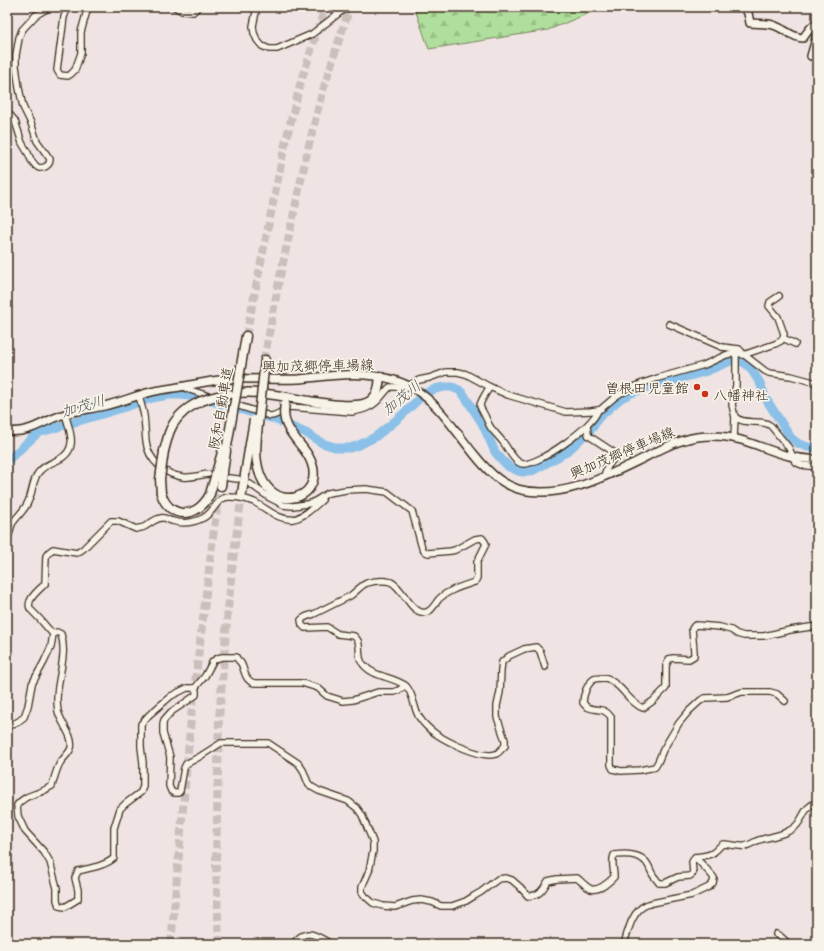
<svg xmlns="http://www.w3.org/2000/svg" width="824" height="951" viewBox="0 0 824 951" font-family="Mali,'Klee One',sans-serif">
<style>
.forest{fill:url(#forest-firs);stroke:#76845d}
.lines{fill:none;stroke-linecap:round;stroke-linejoin:round}
.river{stroke:#8bc0e8;stroke-width:9}
.highway-tunnel{stroke:#cbbfbc;stroke-width:8;stroke-dasharray:8 4;stroke-linecap:butt}
.minor-casing{stroke:#3b2a1e;stroke-width:8}
.major-casing{stroke:#3b2a1e;stroke-width:10}
.highway-casing{stroke:#3b2a1e;stroke-width:11}
.minor{stroke:#f7f3e8;stroke-width:5.5}
.major{stroke:#f7f3e8;stroke-width:7}
.highway{stroke:#f7f3e8;stroke-width:8}
.highway-bridge-casing{stroke:#3b2a1e;stroke-width:11;stroke-linecap:butt}
.highway-bridge{stroke:#f7f3e8;stroke-width:8}
.poi-dot{fill:#c8321e;stroke:#f7f3e8;stroke-width:1.5}
.labels{text-anchor:middle;dominant-baseline:central;stroke-width:3.5;stroke-linejoin:round;paint-order:stroke}
.street-label{font-size:14px;fill:#3b2a1e;stroke:#f7f3e8}
.poi-label{font-size:14px;fill:#3b2a1e;stroke:#f7f3e8;text-anchor:end}
.water-label{font-size:15px;font-style:italic;fill:#53575b;stroke:#f7f3e8}
</style>
<defs>
<pattern id="forest-firs" width="22" height="20" patternUnits="userSpaceOnUse"><rect width="22" height="20" fill="#b0de9c"/><path d="M5 1l3.5 6h-7zM16 11l3.5 6h-7z" fill="#98bf86"/></pattern>
</defs>
<rect width="100%" height="100%" fill="#efe4e3"/>
<filter id="ink" filterUnits="userSpaceOnUse"><feTurbulence type="fractalNoise" baseFrequency=".025" numOctaves="2"/><feDisplacementMap in="SourceGraphic" scale="8" xChannelSelector="R" yChannelSelector="G"/><feConvolveMatrix kernelMatrix="1 2 1 2 8 2 1 2 1" color-interpolation-filters="sRGB"/></filter>
<g filter="url(#ink)">
<path class="forest" d="M413,7H604L548,30L429,49L417,15Z"/>
<g class="lines">
<path class="river" d="M7,461L38,433L119,409L152,398L169,395H181L197,397L236,408L274,419L306,433L322,443L338,448H350L359,445L375,437L399,418L424,394L435,389L444,387H452L459,390L464,395L482,423L495,452L502,460L509,467L518,471L523,472L532,471L561,455L571,448L593,427L598,418L621,398L632,393L652,385L675,380L704,372L733,360L745,363L751,369L760,383L766,399L791,438L799,444L808,447L817,448"/>
<g class="highway-tunnel">
<path d="M246,336L285,144L300,85L325,7"/>
<path d="M264,360L279,281L307,153L322,93L342,31L350,7"/>
<path d="M171,944L192,707L215,521L221,486"/>
<path d="M219,944L216,865L219,719L227,620L233,560L242,493"/>
</g>
<defs>
<g id="minor">
<path d="M68,7L64,17L57,70L60,75L68,76L71,74L75,70L81,53V32L88,7"/>
<path d="M175,7L182,11L193,12L198,7"/>
<path d="M257,7L253,26L254,33L257,40L262,46L269,49H277L312,34L339,13L349,7"/>
<path d="M7,113L11,116L15,121L22,143L28,153L31,160L36,166L39,168C45,168 50,165 50,159L37,141L31,123L23,107L19,88L16,66V55L19,38L22,30L36,15L50,7"/>
<path d="M669,324L722,347L739,349L741,351L743,354"/>
<path d="M783,338L795,344"/>
<path d="M743,355L775,344L781,341L783,338L784,334L778,317L769,306L770,302L779,296"/>
<path d="M182,386L187,389L270,416C278,416 282,410 290,407L352,412C364,410 373,407 381,397C384,394 386,390 390,387H396L403,389L419,380L429,378L446,372H458L466,374L490,387L508,395L566,412L591,411L598,410L601,409L615,397L621,393L643,383L658,378L704,365L726,355L734,353L743,354L747,357L765,371L769,373L791,376L817,383"/>
<path d="M490,387C487,391 480,402 480,406C481,409 483,412 484,414C487,419 488,424 491,428C495,433 499,437 503,442C508,448 514,463 523,464C539,465 594,426 598,410"/>
<path d="M139,395C140,402 143,409 144,416C145,424 145,432 146,441C148,460 165,475 183,477C192,478 200,475 208,474"/>
<path d="M735,417C745,426 761,418 771,426L789,448L795,462L802,465L817,467"/>
<path d="M587,426L588,434L589,436L612,451L616,455C612,462 604,468 605,476"/>
<path d="M734,438L735,417L732,405L736,385V353"/>
<path d="M229,478L238,479"/>
<path d="M250,484L270,498L278,502L283,505L293,506L307,504L312,503L328,493L346,490L366,489L387,492L412,511L422,548L424,551L428,553L451,551L455,550L475,539L482,538L485,542L486,544L477,562V578L475,582C463,586 448,590 439,599C434,605 430,615 421,612C410,610 402,587 391,582C384,580 374,581 367,583C361,585 356,592 350,596C338,602 326,608 314,614C309,616 305,616 301,620L302,625L305,628L327,627L338,634L354,636C355,637 358,640 358,641C361,649 357,658 363,664C374,678 393,676 406,686C414,694 413,707 419,717C423,723 430,730 436,734C448,742 482,759 496,754C499,753 502,748 505,746V740L497,717V706L500,692L501,670L502,662L509,656L524,649L536,647L540,651L545,667"/>
<path d="M7,542C9,536 10,530 12,524C17,516 25,510 28,502C33,492 32,482 38,473C43,466 51,463 58,460C79,450 70,431 65,414"/>
<path d="M53,634L57,632L61,634C69,659 53,685 58,711C60,722 74,736 71,748C69,754 63,758 60,763C56,770 54,779 52,786C48,788 44,791 40,792C30,796 25,796 17,805L18,816L25,831L44,852L50,862L57,888V900L59,906L65,907L78,899V890L75,878L78,871C90,868 105,866 114,858V828L120,809L125,804L141,792L143,786V763L141,747V724L149,715L171,696L187,688H195"/>
<path d="M195,688L196,691V695L186,702L171,712L164,720L163,724V733L170,757L169,786L171,791L174,793H178L180,791L184,768L186,764L199,757L221,743H268L298,763L303,770L308,783L312,787L319,791L348,801L357,808L362,815L373,842V851L369,871L362,887V892L365,896L373,903L383,906L395,907L412,901L421,900L432,902L441,906H452L466,901L474,896L481,892L498,879L506,878L512,880L520,887L528,896C539,896 542,891 548,881L557,879L577,878C581,881 586,887 591,889C600,891 609,882 614,877C614,869 611,862 614,855C624,854 638,853 645,861C649,864 650,871 653,875C655,878 657,880 659,883H665L678,877L690,876L693,873L692,862L695,857C701,856 711,856 715,851C718,849 719,846 723,844C730,844 737,847 745,846C750,845 754,842 759,840C772,836 787,835 797,825C805,815 804,807 817,802"/>
<path d="M195,688L205,676L213,661L218,658L222,657H236C236,658 240,662 241,663C245,670 244,680 254,683H302L318,688L327,696L343,701L353,700L378,692H394L399,690L405,686"/>
<path d="M785,701L777,694L770,692H742L727,697L705,698L701,700L689,711L679,723L663,750L658,762L655,767L640,770L621,771L613,769L611,765V717C603,706 597,712 587,707C586,707 584,704 583,703C583,695 587,684 594,679C598,678 603,678 607,678C611,681 615,683 618,686C626,693 632,704 643,708L653,701L666,688V666L669,659L673,658L689,659L694,656V652L692,629L694,626L696,625L720,627L731,630L737,634L744,636H764L790,630L817,626"/>
<path d="M7,727L19,721L24,717L28,706L32,684L44,662L51,647L53,634C47,628 42,621 36,615C34,613 33,612 31,610C24,601 39,590 45,584L46,556L49,552L53,549L77,553L83,549L111,521H118L136,529C138,528 142,528 144,527C150,524 154,519 161,518C165,517 168,520 172,521C182,524 193,523 203,518C214,513 217,496 230,497C238,497 247,499 254,502C266,508 279,521 293,519C304,517 314,507 322,500"/>
<path d="M776,934L780,936L789,944"/>
<path d="M293,944C306,927 315,935 331,944"/>
<path d="M624,944C628,931 632,911 646,905C648,904 650,904 652,903L692,895L709,887L713,883L714,878L710,873L695,857"/>
</g>
<g id="major">
<path d="M744,7L748,13L750,23C758,24 766,23 773,25C784,28 792,38 803,38C807,33 811,25 817,23"/>
<path d="M811,56L817,35"/>
<path d="M7,431C31,434 44,420 65,414C78,410 91,409 104,406C121,402 137,395 155,391C165,389 175,388 185,386C200,383 214,380 229,379C252,378 276,380 299,379C321,377 343,373 365,375C424,378 441,413 474,454C486,469 499,483 518,489C560,501 607,476 644,458C661,449 678,440 697,437C712,435 727,436 741,440C766,447 790,461 817,459"/>
</g>
<g id="highway">
<path d="M264,370L265,360"/>
<path d="M240,372L246,336"/>
<path d="M231,394C243,392 255,392 267,394C290,396 353,413 370,401C379,395 379,385 380,376"/>
<path d="M164,451L169,433"/>
<path d="M256,452C259,528 344,498 302,447"/>
<path d="M221,486L226,451"/>
<path d="M161,493C169,520 198,519 210,494L227,435"/>
<path d="M242,493L249,450"/>
</g>
</defs>
<use href="#minor" class="minor-casing"/>
<use href="#major" class="major-casing"/>
<use href="#highway" class="highway-casing"/>
<use href="#minor" class="minor"/>
<use href="#major" class="major"/>
<use href="#highway" class="highway"/>
<defs>
<g id="highway-bridge">
<path d="M285,404C281,423 291,433 302,447"/>
<path d="M169,433C178,408 204,397 229,394"/>
<path d="M227,446L240,372"/>
<path d="M249,450L254,420"/>
<path d="M256,452L257,434L264,370"/>
<path d="M161,493L160,479L164,451"/>
</g>
</defs>
<use href="#highway-bridge" class="highway-bridge-casing"/>
<use href="#highway-bridge" class="highway-bridge"/>
</g>
</g>
<g class="poi-dot">
<circle cx="697" cy="387" r="4"/>
<circle cx="705" cy="394" r="4"/>
</g>
<g class="labels">
<g class="street-label">
<text transform="translate(318 365) rotate(-1)">興加茂郷停車場線</text>
<text transform="translate(220 408) rotate(-80)">阪和自動車道</text>
<text transform="translate(622 452) rotate(-23)">興加茂郷停車場線</text>
</g>
<g class="poi-label">
<text x="689" y="387">曽根田児童館</text>
<text x="713" y="394" text-anchor="start">八幡神社</text>
</g>
<g class="water-label">
<text transform="translate(401 397) rotate(-39)">加茂川</text>
<text transform="translate(83 405) rotate(-16)">加茂川</text>
</g>
</g>
<rect width="824" height="951" fill="none" stroke="#f7f3e8" stroke-width="24"/>
<rect x="12" y="12" width="800" height="927" fill="none" stroke="#3b2a1e" stroke-width="1.5" filter="url(#ink)"/>
</svg>
